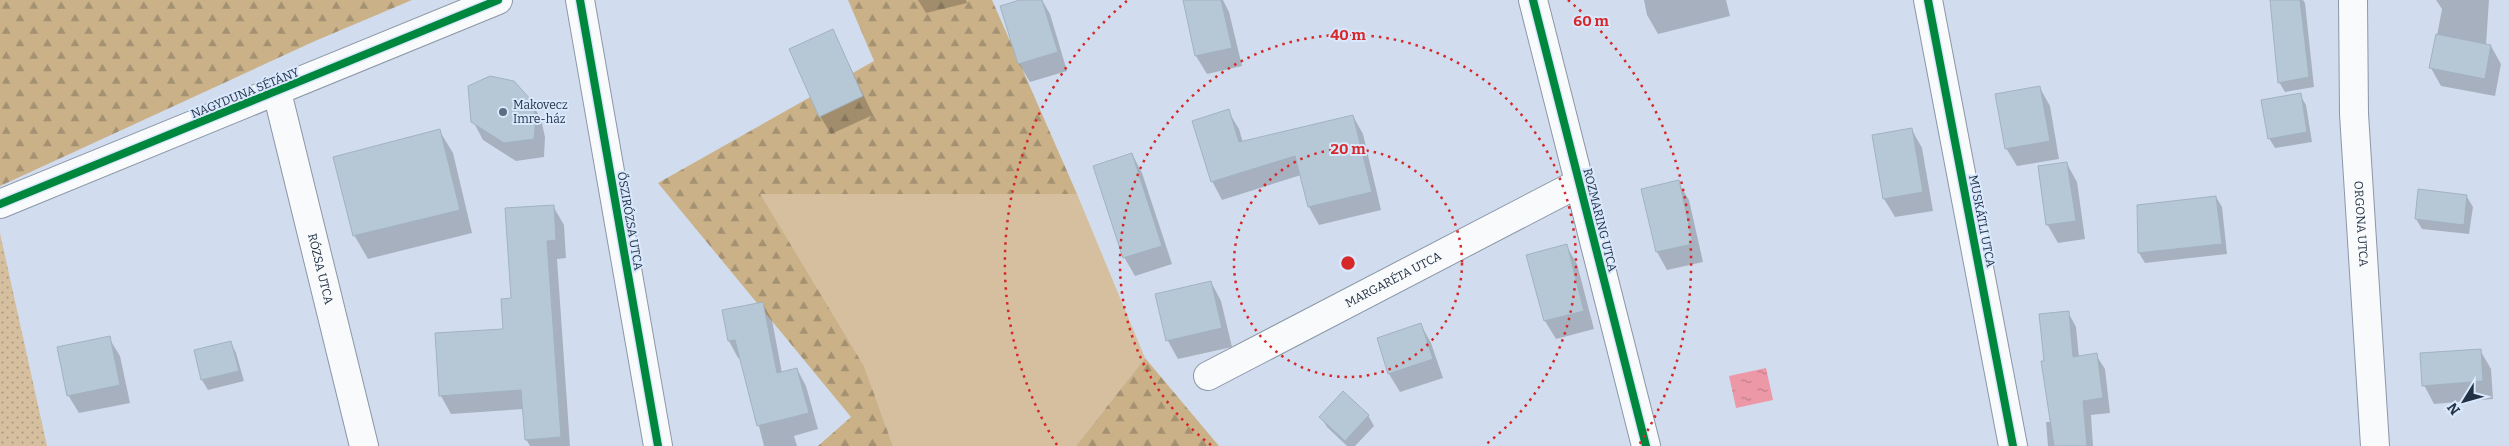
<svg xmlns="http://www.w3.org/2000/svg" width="2509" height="446" viewBox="0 0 2509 446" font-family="Bitter,serif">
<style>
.green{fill:#d5bf9e}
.forest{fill:url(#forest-firs)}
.park{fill:url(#park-dots)}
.water{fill:url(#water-ripples)}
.shadow{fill:#0003}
.building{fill:#b6c7d6;stroke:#a1b2c0}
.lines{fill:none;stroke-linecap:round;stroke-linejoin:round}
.minor-casing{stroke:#8b97a6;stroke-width:30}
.minor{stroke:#f8fafc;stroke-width:28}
.cycleway-casing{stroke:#d9e8fd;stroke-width:11}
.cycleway{stroke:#00873e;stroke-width:8}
.ring{fill:none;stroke:#d62828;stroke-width:2.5;stroke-dasharray:2.5 5}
.poi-dot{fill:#5f6d80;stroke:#d9e8fd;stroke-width:2}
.labels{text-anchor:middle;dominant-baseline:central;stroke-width:4;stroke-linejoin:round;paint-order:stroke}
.street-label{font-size:12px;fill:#223144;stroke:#d9e8fd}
.poi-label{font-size:12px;fill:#223144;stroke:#d9e8fd;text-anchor:start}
.centre{fill:#d62828;stroke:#d9e8fd;stroke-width:2.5}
.ring-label{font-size:15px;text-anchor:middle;font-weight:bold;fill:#d62828;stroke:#d9e8fd;stroke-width:4;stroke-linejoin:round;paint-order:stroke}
</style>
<defs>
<pattern id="forest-firs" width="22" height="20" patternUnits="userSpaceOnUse" patternTransform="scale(1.25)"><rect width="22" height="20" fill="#cab188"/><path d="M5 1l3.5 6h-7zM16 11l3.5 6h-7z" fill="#a49171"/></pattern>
<pattern id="park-dots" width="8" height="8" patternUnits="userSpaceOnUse" patternTransform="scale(1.25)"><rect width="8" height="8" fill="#d5bf9e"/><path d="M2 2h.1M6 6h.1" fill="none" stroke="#ac9c82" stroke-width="1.8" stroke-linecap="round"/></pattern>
<pattern id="water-ripples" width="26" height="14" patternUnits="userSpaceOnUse" patternTransform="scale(1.25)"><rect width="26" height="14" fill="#ed98a6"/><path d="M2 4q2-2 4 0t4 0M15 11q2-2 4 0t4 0" fill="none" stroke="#c07d89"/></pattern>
</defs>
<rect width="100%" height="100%" fill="#d1ddee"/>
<path class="green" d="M759,194H1077L1145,358L1076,446H893L864,366Z"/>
<g class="forest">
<path d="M0,0H412L315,41L0,186Z"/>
<path d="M848,0H992L1077,194H760L864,366L893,446H818L851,417L658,183L874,61Z"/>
<path d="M1145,358L1219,446H1076Z"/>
</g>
<path class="park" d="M0,233L47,446H0Z"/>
<path class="water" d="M1766,368L1773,400L1736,408L1729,376Z"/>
<g class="shadow">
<path d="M918,0H966L967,3L926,13Z"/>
<path d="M1024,0H1042L1050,14L1067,71L1030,82L1019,64L1002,7Z"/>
<path d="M1189,0H1223L1229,12L1242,66L1207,74L1196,56L1184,1Z"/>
<path d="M1644,0H1726L1730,16L1658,34L1647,15Z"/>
<path d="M2271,0H2303L2305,3L2314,87L2285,92L2279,82Z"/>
<path d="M2436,0H2489L2486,45L2491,46L2501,64L2495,96L2441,86L2431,68L2442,9Z"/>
<path d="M833,31L873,115L831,134L820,116Z"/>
<path d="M2040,88L2050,106L2059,159L2017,166L2006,148Z"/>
<path d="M2300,95L2306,105L2312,142L2275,148L2269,138Z"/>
<path d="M530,100L541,119L545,137L544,157L516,161L483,140L473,121Z"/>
<path d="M1228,111L1239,129L1243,143L1353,116L1363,134L1381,210L1319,225L1309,207L1301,175L1222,200L1212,181Z"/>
<path d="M439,130L453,153L472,233L368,259L354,235Z"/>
<path d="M1912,130L1922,148L1933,211L1895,217L1884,199L1873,136Z"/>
<path d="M1132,154L1142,173L1172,264L1135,276L1124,257Z"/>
<path d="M2067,164L2077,182L2085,239L2058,243L2047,224Z"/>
<path d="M1678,182L1689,200L1703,262L1667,270L1657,252Z"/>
<path d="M2216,197L2222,207L2227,254L2145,263L2139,253Z"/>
<path d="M2467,197L2473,207L2469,234L2422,229L2416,219Z"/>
<path d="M553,206L564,225L566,258L557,259L570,446H530L526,439L524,409L451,414L441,396L505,330L513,299Z"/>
<path d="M1566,245L1577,264L1594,329L1556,339L1545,321Z"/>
<path d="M1211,282L1221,301L1232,347L1178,359L1168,341L1157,295Z"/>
<path d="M763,304L772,320L782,373L797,369L806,386L818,429L794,436L797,446H764L741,357L738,358L729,341L723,311Z"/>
<path d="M2068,312L2076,327L2079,357L2096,355L2105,369L2110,413L2091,415L2093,446H2048L2046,422H2052L2045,362Z"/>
<path d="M1421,325L1431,343L1443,378L1400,392L1389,374L1378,339Z"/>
<path d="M109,338L120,356L130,403L79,413L68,395Z"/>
<path d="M231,343L236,353L244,381L208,390L202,380Z"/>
<path d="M2480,350L2491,369L2493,399L2434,404L2424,385Z"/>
<path d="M1368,415L1374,426L1355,446H1347L1327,427L1321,417Z"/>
</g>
<g class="building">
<path d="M1020,0H1042L1058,52L1018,64L1000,6Z"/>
<path d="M1183,0H1221L1232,48L1195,56Z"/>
<path d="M2270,0H2300L2309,77L2278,83Z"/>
<path d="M833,29L863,96L819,117L789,49Z"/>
<path d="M2436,34L2491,45L2485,79L2429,68Z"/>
<path d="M490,76L514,81L531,100L536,117L534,139L504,143L471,122L468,86Z"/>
<path d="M2040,86L2050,141L2005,149L1995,94Z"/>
<path d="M2301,93L2307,132L2268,139L2261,100Z"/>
<path d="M1229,109L1239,142L1353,115L1372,192L1308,207L1295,156L1211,182L1192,121Z"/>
<path d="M1912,128L1923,192L1883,199L1872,135Z"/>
<path d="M440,129L460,210L353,236L333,157Z"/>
<path d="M1132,153L1162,246L1123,258L1093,166Z"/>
<path d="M2067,162L2076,221L2046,225L2038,166Z"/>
<path d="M1679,180L1693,244L1656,252L1641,189Z"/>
<path d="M2418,189L2467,195L2464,225L2415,219Z"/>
<path d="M2216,196L2222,244L2138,253L2137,205Z"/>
<path d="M554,205L556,240L547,241L561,437L525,440L521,390L439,396L435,333L503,329L501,299L511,298L505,208Z"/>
<path d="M1567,244L1584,311L1544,321L1526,255Z"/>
<path d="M1211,281L1222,328L1166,341L1155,294Z"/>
<path d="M763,302L777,373L797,368L809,413L757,426L735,340L728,341L722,310Z"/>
<path d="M2069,311L2073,357L2097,353L2103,398L2083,401L2087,446H2054L2041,361H2044L2039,314Z"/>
<path d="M1421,323L1433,359L1388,374L1377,338Z"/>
<path d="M110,336L120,385L67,396L57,347Z"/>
<path d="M231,341L239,371L201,380L194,350Z"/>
<path d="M2481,349L2483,381L2422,386L2420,353Z"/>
<path d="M1343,391L1369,415L1345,441L1319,417Z"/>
</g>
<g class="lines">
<defs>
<g id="minor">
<path d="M580,0L658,446"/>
<path d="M1533,0L1646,446"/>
<path d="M1928,0L2013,446"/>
<path id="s1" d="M2353,0L2354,114L2375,446"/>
<path id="s2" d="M277,92L364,446"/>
<path d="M0,204L498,0"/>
<path id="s3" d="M1208,376L1579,183"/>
</g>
</defs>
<use href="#minor" class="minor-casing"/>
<use href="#minor" class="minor"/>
<defs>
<g id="cycleway">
<path d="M580,0L658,446"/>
<path d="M1533,0L1646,446"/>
<path d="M1928,0L2013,446"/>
<path d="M0,204L498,0"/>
</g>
</defs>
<use href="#cycleway" class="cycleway-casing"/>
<use href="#cycleway" class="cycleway"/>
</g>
<g class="ring">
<circle cx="1348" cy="263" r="114"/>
<path d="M1211 445A228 228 0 1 1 1485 445"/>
<path d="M1057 445A343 343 0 0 1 1128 0M1568 0A343 343 0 0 1 1639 445"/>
</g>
<circle class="poi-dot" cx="503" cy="112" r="5"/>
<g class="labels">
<g class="street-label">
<text transform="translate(245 93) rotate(-22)">NAGYDUNA SÉTÁNY</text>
<text transform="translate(1600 220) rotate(76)">ROZMARING UTCA</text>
<text transform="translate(630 221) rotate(80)">ŐSZIRÓZSA UTCA</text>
<text transform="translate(1982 221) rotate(79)">MUSKÁTLI UTCA</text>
<text stroke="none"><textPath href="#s1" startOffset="224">ORGONA UTCA</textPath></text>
<text stroke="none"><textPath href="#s2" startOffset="182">RÓZSA UTCA</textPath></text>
<text stroke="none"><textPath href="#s3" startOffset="209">MARGARÉTA UTCA</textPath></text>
</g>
<g class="poi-label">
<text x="513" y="105">Makovecz<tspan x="513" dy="14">Imre-ház</tspan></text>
</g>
</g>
<circle cx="1348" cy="263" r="8" class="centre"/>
<g class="ring-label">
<text x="1591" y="26">60 m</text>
<text x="1348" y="40">40 m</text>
<text x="1348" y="154">20 m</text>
</g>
<g transform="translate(2464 401) rotate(233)" stroke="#d9e8fd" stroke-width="4" paint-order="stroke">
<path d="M0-4L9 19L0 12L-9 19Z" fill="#223144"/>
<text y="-8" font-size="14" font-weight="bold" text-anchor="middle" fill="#223144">N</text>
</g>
</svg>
